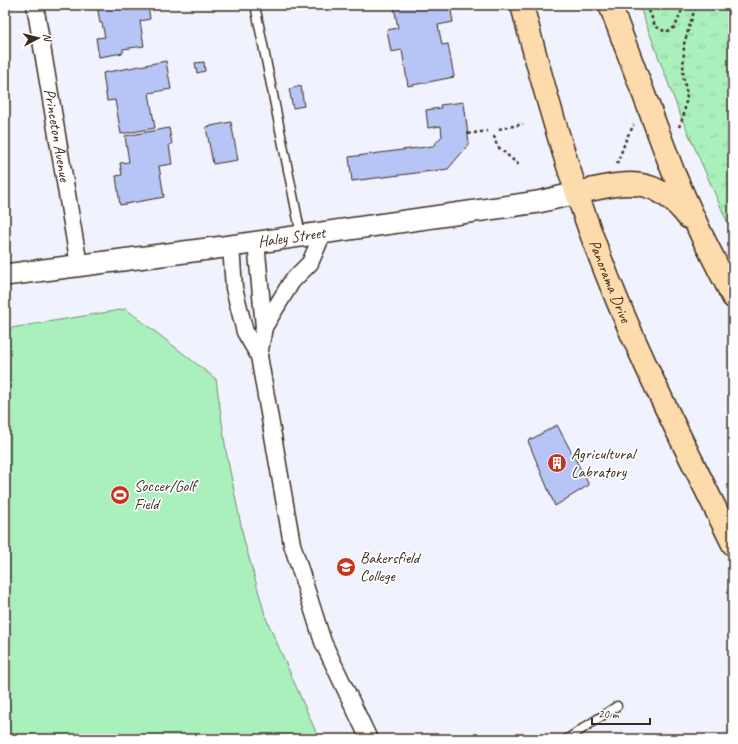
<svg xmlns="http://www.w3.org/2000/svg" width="738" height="744" viewBox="0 0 738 744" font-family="Caveat,sans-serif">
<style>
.grass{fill:url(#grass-tufts);stroke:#728d6d}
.garden{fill:#aaf0bc;stroke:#728d6d}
.building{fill:#b6c5f5;stroke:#3b2a1e}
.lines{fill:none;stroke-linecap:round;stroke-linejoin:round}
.service-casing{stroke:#3b2a1e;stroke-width:11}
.minor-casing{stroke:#3b2a1e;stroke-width:19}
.tertiary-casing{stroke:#3b2a1e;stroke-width:24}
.primary-casing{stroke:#3b2a1e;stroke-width:25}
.motorway-casing{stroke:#3b2a1e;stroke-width:25}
.path{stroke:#3b2a1e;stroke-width:2.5;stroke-dasharray:3 3;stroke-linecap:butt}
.service{stroke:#fff;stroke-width:8}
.minor{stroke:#fff;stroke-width:16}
.tertiary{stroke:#fff;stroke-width:21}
.primary{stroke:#fddbac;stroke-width:22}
.motorway{stroke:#fddbac;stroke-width:22}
.labels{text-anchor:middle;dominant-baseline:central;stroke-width:3.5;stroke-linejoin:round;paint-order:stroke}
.street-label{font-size:16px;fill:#3b2a1e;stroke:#fff}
.poi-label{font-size:16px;fill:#3b2a1e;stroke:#fff;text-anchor:start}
</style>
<defs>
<pattern id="grass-tufts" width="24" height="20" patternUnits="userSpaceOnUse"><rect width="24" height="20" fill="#aaf0bc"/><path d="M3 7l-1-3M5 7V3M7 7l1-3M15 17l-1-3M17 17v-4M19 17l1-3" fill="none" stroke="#93cea1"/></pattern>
</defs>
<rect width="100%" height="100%" fill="#f0f3fd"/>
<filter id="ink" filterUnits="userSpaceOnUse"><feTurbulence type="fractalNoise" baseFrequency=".025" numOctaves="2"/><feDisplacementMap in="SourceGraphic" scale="8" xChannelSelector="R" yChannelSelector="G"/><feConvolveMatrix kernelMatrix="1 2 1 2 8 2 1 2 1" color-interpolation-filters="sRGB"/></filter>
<g filter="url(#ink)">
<path class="grass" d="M639,5H733V235L679,112Z"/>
<path class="garden" d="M126,309L216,379L226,451L244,540L266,618L319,739H5V329Z"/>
<g class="building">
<path d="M97,5H148L150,19L140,21L144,46L123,49V53L99,57L96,38L105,37L102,23H100Z"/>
<path d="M407,5H450L453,22L438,25L442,45L448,44L454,77L408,86L402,50L391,52L387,30L398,28L394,7Z"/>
<path d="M166,61L171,89L149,93L155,128L121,134L115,100L107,101L103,73Z"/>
<path d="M204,62L205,71L197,73L195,63Z"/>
<path d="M301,86L304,106L293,108L289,89Z"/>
<path d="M464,102L469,144L448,169L352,181L349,157L433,146L442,136L441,126L428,128L426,110L441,108L440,105Z"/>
<path d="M231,122L238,160L213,164L206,127Z"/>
<path d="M169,128L172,144L169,145L172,164L159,166L164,197L120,205L116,176L122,175L120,163L129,162L125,136Z"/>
<path d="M557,425L589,485L555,506L528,441Z"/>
</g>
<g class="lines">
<defs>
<g id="service">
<path d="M255,5L301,235"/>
<path d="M567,739L617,706"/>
</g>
<g id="minor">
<path id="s1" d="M35,5L79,265"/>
<path d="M256,242L264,327L259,356L292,544L323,642L369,739"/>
<path d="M231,246L234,288L245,332L259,356"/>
<path d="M264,327L292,281L310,263L323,233"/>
</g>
<g id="tertiary">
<path id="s2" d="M5,275L231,246L538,202L577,193"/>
</g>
<g id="primary">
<path id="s3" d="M522,5C541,79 562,153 588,225C627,335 681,439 733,544"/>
</g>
<g id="motorway">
<path d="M610,5L674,174L701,234L733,297"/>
<path d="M577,193C624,182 654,173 688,217"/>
</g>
</defs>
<use href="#service" class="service-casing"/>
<use href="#minor" class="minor-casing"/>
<use href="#tertiary" class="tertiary-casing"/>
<use href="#primary" class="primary-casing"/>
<use href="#motorway" class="motorway-casing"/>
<g class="path">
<path d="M647,5L655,26L666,32L675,27L684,5"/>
<path d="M679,127L684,114L687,95L683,76L684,44L696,5"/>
<path d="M499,129L523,124"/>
<path d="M468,134L487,131"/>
<path d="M494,136L497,146L520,166"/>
<path d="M617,164L627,137L634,125"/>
</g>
<use href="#service" class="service"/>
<use href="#minor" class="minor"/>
<use href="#tertiary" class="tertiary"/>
<use href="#primary" class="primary"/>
<use href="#motorway" class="motorway"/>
</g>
</g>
<defs>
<symbol id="building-disc" viewBox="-11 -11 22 22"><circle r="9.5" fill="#c8321e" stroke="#fff"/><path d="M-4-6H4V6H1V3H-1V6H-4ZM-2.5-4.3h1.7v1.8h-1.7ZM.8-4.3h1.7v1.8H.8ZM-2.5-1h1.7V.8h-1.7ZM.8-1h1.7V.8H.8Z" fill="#fff"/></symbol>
<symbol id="stadium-disc" viewBox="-11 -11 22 22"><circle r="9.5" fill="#c8321e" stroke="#fff"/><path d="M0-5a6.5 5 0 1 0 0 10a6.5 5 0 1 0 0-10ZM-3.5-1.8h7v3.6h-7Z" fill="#fff"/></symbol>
<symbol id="university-disc" viewBox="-11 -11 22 22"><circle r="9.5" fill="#c8321e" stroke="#fff"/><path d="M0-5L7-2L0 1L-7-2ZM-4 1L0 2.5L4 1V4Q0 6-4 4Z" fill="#fff"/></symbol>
</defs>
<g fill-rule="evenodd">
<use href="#building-disc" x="546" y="452" width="22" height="22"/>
<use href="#stadium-disc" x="109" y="484" width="22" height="22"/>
<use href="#university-disc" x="335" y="556" width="22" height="22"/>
</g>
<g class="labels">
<g class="street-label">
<text stroke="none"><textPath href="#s1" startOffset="132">Princeton Avenue</textPath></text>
<text stroke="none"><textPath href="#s2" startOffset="289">Haley Street</textPath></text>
<text stroke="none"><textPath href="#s3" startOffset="290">Panorama Drive</textPath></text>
</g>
<g class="poi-label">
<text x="571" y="454">Agricultural<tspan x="571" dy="18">Labratory</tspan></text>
<text x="134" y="486">Soccer/Golf<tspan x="134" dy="18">Field</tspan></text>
<text x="360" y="558">Bakersfield<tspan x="360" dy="18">College</tspan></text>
</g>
</g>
<rect width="738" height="744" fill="none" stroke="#fff" stroke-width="20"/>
<rect x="10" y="10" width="718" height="724" fill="none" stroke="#3b2a1e" stroke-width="1.5" filter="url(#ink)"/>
<g transform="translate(38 38) rotate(83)" stroke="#ffffff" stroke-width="3" paint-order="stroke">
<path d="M0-3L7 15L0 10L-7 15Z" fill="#3b2a1e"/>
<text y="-6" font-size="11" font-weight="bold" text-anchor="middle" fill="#3b2a1e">N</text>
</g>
<path d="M592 718v6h58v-6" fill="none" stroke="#3b2a1e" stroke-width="2"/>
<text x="598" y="718" font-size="12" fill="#3b2a1e" stroke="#ffffff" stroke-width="3" paint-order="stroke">20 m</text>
</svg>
